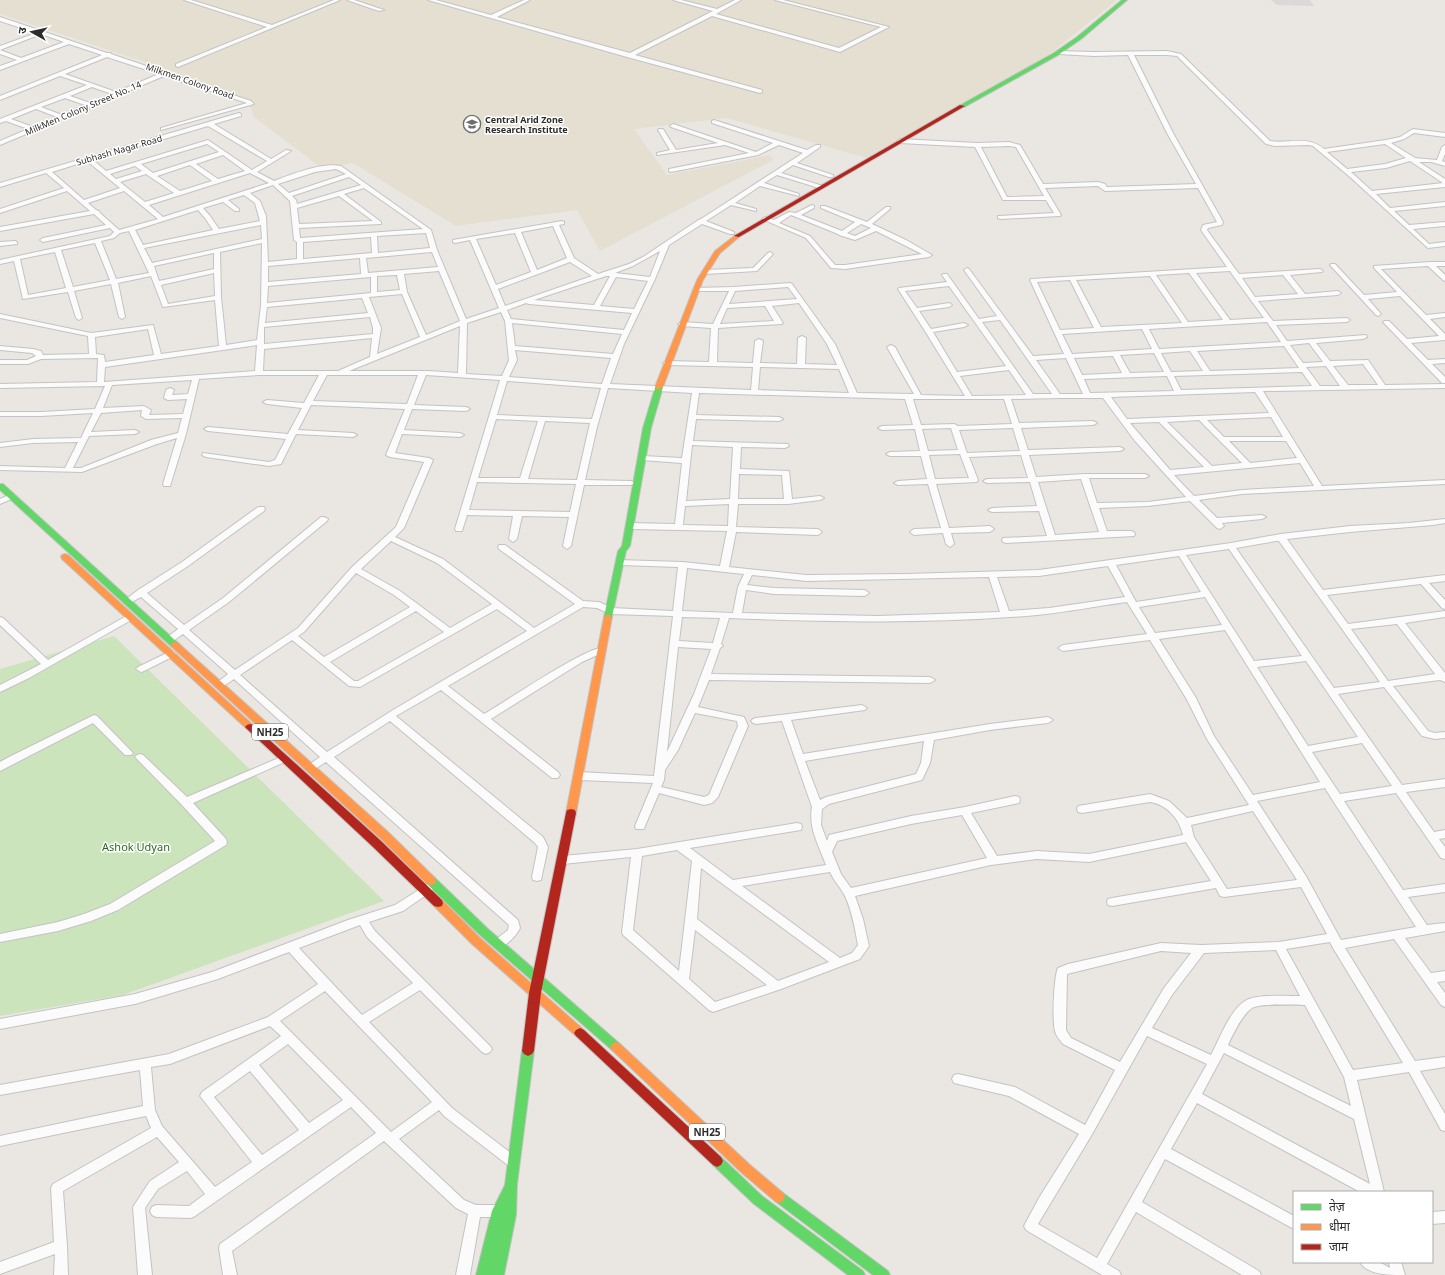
<svg xmlns="http://www.w3.org/2000/svg" width="1445" height="1275" viewBox="0 0 1445 1275" font-family="'Noto Sans','Noto Sans Devanagari',sans-serif">
<style>
.industrial{fill:#dad8d9}
.education{fill:#e4dfd1}
.green{fill:#cbe4bc}
.lines{fill:none;stroke-linecap:round;stroke-linejoin:round}
.street-casing{stroke:#c3c3c3;stroke-width:2}
.fast-casing{stroke:#c3c3c3;stroke-width:2}
.slow-casing{stroke:#c3c3c3;stroke-width:2}
.jam-casing{stroke:#c3c3c3;stroke-width:2}
.street{fill:#fcfbfb;fill-rule:evenodd}
.fast{fill:#63d668;fill-rule:evenodd}
.slow{fill:#ff974d;fill-rule:evenodd}
.jam{fill:#b3261e;fill-rule:evenodd}
.labels{text-anchor:middle;dominant-baseline:central;stroke-width:3;stroke-linejoin:round;paint-order:stroke}
.far-street-label{font-size:9px;fill:#2c2c2c;stroke:#fff}
.far-poi-label{font-size:9px;font-weight:bold;fill:#2c2c2c;stroke:#fff;text-anchor:start}
.shield{fill:#fff;stroke:#6b6b6b;stroke-width:1}
.shield-label{font-size:10px;font-weight:bold;fill:#2c2c2c}
.park-label{font-size:11px;fill:#29691c;stroke:#fff}
</style>
<rect width="100%" height="100%" fill="#eae7e2"/>
<path class="industrial" d="M1271,0H1310L1314,6L1277,5Z"/>
<path class="education" d="M0,0H1117L1046,57L866,158L727,118L634,129L667,175L770,155L773,160L600,251L577,210L456,226L353,163L323,169L254,117L251,108L238,100L172,71L0,14Z"/>
<path class="green" d="M114,636L384,901L123,995L0,1016V669Z"/>
<g class="lines">
<defs>
<g id="street">
<path d="M184,0H191L272,25L334,0H340L178,67L176,66V64L267,27Z"/>
<path d="M347,0H354L384,10L379,11Z"/>
<path d="M428,0H436L491,15L524,0H530L497,17L630,53L713,11L673,0H681L717,9L735,0H741L716,14L839,48L881,27L775,0H783L889,27L840,52L712,16L635,55L762,90V92L760,93L627,57Z"/>
<path d="M0,17L107,53H111V54L164,72H168V73L251,101L254,104L161,130V128L247,103L164,76L0,145V141L28,129L6,121L0,123V119L87,85L60,76L0,100V96L102,55L69,44L0,70V66L17,60L0,54V50L21,58L64,42L41,34L0,50V46L36,33L0,21ZM107,57L159,74L116,92L65,74ZM92,87L112,94L90,103L70,96ZM65,98L85,105L62,115L41,107ZM36,109L57,117L33,127L11,119Z"/>
<path d="M1057,51L1094,52L1167,51L1181,54L1270,141C1289,144 1307,135 1324,149L1386,140L1400,137L1413,129L1445,133V137L1414,133L1404,139L1391,143L1415,158L1437,160L1442,147L1445,145V154L1442,161L1445,162V166L1431,162H1419L1445,179V187L1376,194L1390,208L1445,202V206L1394,211L1409,225L1445,222V226L1413,229L1429,244L1445,242V246L1428,248L1350,177L1313,146L1309,145L1275,146L1266,144L1177,56L1167,55H1134L1173,133L1223,222L1222,225L1208,228L1207,230L1239,274L1320,269L1323,271L1322,272L1290,275L1305,294L1338,291L1341,293L1338,295L1258,301L1273,321L1347,318L1350,320L1347,322L1276,325L1287,341L1366,335L1367,337L1363,339L1316,343L1330,361L1368,360L1385,385L1445,384V388L1263,391L1322,486L1445,480V484L1242,494L1199,500L1217,518L1262,515L1266,517L1262,519L1222,523L1224,526L1220,529L1217,528L1190,501L1148,506L1099,508L1107,531H1131L1134,532L1135,534L1134,536L1006,543L1003,542L1002,540L1003,538L1047,536L1039,511L992,512L988,510L992,508L1037,506L1030,482L987,483L983,481L987,479L1028,478L1021,455L969,457L978,480L977,482L936,484L949,528L990,526L994,529L990,532L951,533L954,544L950,547L946,544L943,533L914,535L910,532L914,529L941,528L928,484L898,485L894,483L898,481L927,479L921,456H890L886,454L890,452L920,451L915,429L882,430L878,428L882,426L913,425L905,399L699,393L696,415L779,417L783,419L779,421L696,419L693,441L788,444L789,446L785,448L741,447L740,469L789,471L792,499L820,496L824,498L820,500L788,504H738L736,527L818,529L822,532L818,535L736,532L729,567L806,575L906,574L1039,570L1231,543L1281,534L1350,526L1409,523L1445,519V523L1433,525L1350,532L1287,539L1323,590L1445,575V581L1429,583L1445,600V609L1442,608L1421,584L1327,595L1348,624L1445,611V617L1405,623L1445,673V682L1440,680L1393,686L1428,731L1435,733L1445,732V738L1435,739L1422,736L1384,687L1338,694L1402,785L1445,779V787L1406,792L1434,832L1445,830V838L1439,839L1445,847V859L1441,858L1396,793L1344,801L1403,890L1445,884V892L1408,897L1427,925L1445,923V931L1405,938L1431,973L1445,971V981L1437,982L1445,993V1007L1441,1005L1394,939L1345,948L1415,1061L1445,1057V1067L1420,1071L1445,1114V1131L1441,1130L1409,1072L1357,1080L1384,1192H1360L1197,1103L1171,1149L1294,1216V1229L1165,1159L1142,1202L1259,1271L1261,1275H1242L1136,1212L1107,1264L1119,1271L1121,1275H1102L1026,1230L1024,1226L1039,1198L1079,1134L1009,1096L958,1084L954,1083L952,1079L954,1075L958,1074L1015,1087L1085,1125L1115,1070L1063,1044C1060,1040 1056,1036 1055,1031C1052,1021 1054,976 1058,968L1068,964L1161,943L1201,945L1279,942L1327,934L1301,887L1224,897L1220,896L1216,888L1112,906L1108,905L1107,902L1108,899L1112,898L1211,881L1186,842L1089,862L1037,859L991,865L855,896L863,919L869,946L860,959L781,989L713,1012L709,1010L623,935L622,932L631,857L563,864L559,863L558,860L559,857L563,856L637,849L797,823L801,824L802,827L801,830L690,848L733,880L826,865C819,846 808,828 812,807L782,721L756,724L753,723L751,721L753,719L756,718L862,705L867,708L865,710L791,720L803,754L990,724L1048,717L1053,720L1048,723L990,730L934,740L930,763L922,780L829,804L822,809L821,825L827,841L829,835L833,834L911,816L965,807L1015,796L1019,797L1020,800L1019,803L971,813L997,856L1037,851L1089,854L1183,835C1179,819 1168,805 1150,802L1082,813L1078,812L1077,809L1078,806L1150,794L1169,801L1187,818L1249,805L1207,739L1186,698L1150,640L1063,651L1058,648L1063,645L1147,634L1127,602C1097,606 1068,612 1037,615C935,624 831,622 729,618L721,644L723,646L720,648L711,674L930,677L935,680L930,683L709,680L698,707L744,717L748,726L718,797L712,803L704,805L659,793L645,826L644,829H636L635,826L653,783L579,780L576,779L574,776L576,773L579,772L654,776L673,616L610,614L597,608L583,607L448,686L484,714C502,704 590,644 604,648L606,650L604,652L582,662L491,719L558,772L560,775L558,778H552L441,690L396,716L543,837L548,847L541,880L537,881L533,880L532,877L538,847L535,843L390,721L334,757L518,920L520,928C516,936 504,950 494,947L493,944L494,941L508,930L509,925L326,762L313,770H307L305,768L307,766L320,757L234,679L222,687H216L214,685L228,674L183,634L173,641H167L165,639L178,629L141,597L128,604L124,601L138,590L182,562L258,507H264L265,509L264,511L188,566L147,593L184,625L223,598L321,517H324L328,519L327,521L229,602L189,630L235,670L298,628L352,567L396,527L424,462L390,457L386,455L405,409L311,405L298,430L353,433L357,435L353,437L296,434L281,464L269,466L206,457L202,455L203,453L269,462L275,460L286,439L208,431L204,429L208,427L288,434L302,408L267,404L263,402L267,400L304,403L319,375H259L199,379L186,434L170,486H164L163,484L177,438L157,444L82,472L0,470V466L65,468L78,442L33,443L0,447V443L33,439L81,438L93,413L41,416H0V412H41L95,409L105,386L0,388V384L97,382L98,358L41,359L28,364H0V360H27L36,356L32,353L0,350V346L33,349L41,351L43,355L89,354L88,336L0,318V314L91,333L153,325L161,354L219,346L215,300L163,307L151,276L118,283L125,317L122,319L119,317L111,284L74,291L82,318L79,320L76,318L68,292L23,299L14,261L0,264V260L110,236L114,232L110,228L43,242L40,240L43,238L106,225L94,214L0,231V227L90,211L67,191L0,213V209L64,188L46,173L0,187V183L239,113L241,114V116L214,124L271,159L286,150L291,151L257,172L274,181C292,174 322,162 341,166L431,230L437,250L466,319L499,308L470,240L455,243L453,242V240L562,221L564,222V224L559,225L574,258L598,274L629,264L643,257L697,221L698,220L701,219L803,153L779,145L758,155L671,172L669,171V169L749,153L725,145L657,155V153L670,150L658,130L659,129H663L676,150L718,143L671,127L670,126L673,124L756,152L773,143L712,123V121L714,120L807,150L816,145H820V147L797,163L833,175V177H829L793,165L781,173L823,186V188H819L777,175L764,183L799,194V196L760,186L735,203L756,209V211L731,205L706,221L734,232V234H730L702,224L669,245L655,279L624,344L610,384L751,390L753,367L667,365L663,363L667,361L709,362L711,328L682,326L678,324L682,322L713,324L729,291H696L693,289L694,288L733,287L790,283L792,284L835,344L857,393L914,394L887,347L891,345L895,347L921,395L965,396L925,331L898,289L899,288L947,282L942,275L943,274H947L979,319L997,316L964,270L967,268L969,269L1033,356L1064,354L1030,280L1031,279L1227,267L1201,230L1203,225L1217,222L1198,188L1105,191L1098,186L1045,188L1061,215L1060,216L1000,219L998,218V216L1054,213L1046,200H1003L975,147L900,143L897,141L900,139L977,143L1009,142L1020,145L1043,184L1098,182L1105,184L1107,187L1196,184L1167,133L1128,55L1094,56L1059,54L1056,52ZM208,126L267,161L252,170L208,140L106,171L93,160ZM207,144L219,152L153,173L141,164ZM1385,144L1406,158L1385,164L1347,169L1327,152ZM1009,146L1016,147L1044,196L1007,197L981,147ZM223,155L245,171L218,179L196,164ZM87,161L120,188L84,200L52,172ZM1410,161L1443,183L1372,191L1351,172L1386,168ZM190,165L212,181L180,191L157,176ZM135,166L142,171L116,179L110,174ZM336,169L346,174L289,193L278,184L315,172ZM250,173L269,183L163,217L149,205ZM146,174L174,193L145,202L120,182ZM349,177L361,185L297,204L296,200L292,196ZM273,185L290,201L294,240L297,242V259L268,262L266,216L260,201L250,193ZM364,188L423,229L300,238L299,228L381,224V222L344,194ZM124,191L158,219L119,230L100,213L99,211L96,210L88,203ZM244,195L255,203L260,221L219,229L210,216L203,208L223,202L235,211H239V209L228,200ZM339,196L373,221L299,224L297,208ZM198,210L205,218L213,230L143,245L135,230ZM261,225L262,239L152,263L144,248ZM553,226L567,258L537,270L521,232ZM129,231L149,273L116,279L101,241L114,238L120,233ZM426,233L430,248L378,253L377,236ZM515,233L531,272L496,285L476,239ZM371,237L372,253L303,259V242ZM95,243L110,280L73,287L61,250ZM262,243L261,305L257,340L226,345L221,297L220,252ZM660,251L650,277L615,273L633,266ZM55,252L66,288L28,295L20,259ZM432,252L438,267L368,273L366,258ZM214,253V269L159,281L154,266ZM360,258L361,274L268,282V266ZM570,262L592,276L505,306L498,289ZM439,271L460,321L426,335L407,292L404,274ZM1230,271L1234,277L1264,318L1230,320L1196,273ZM214,273L215,296L168,304L161,285ZM1189,273L1223,320L1188,322L1156,275ZM397,275L400,290L377,292V276ZM1283,275L1298,294L1255,297L1242,278ZM606,276H610L594,305L534,300ZM1150,276L1182,323L1101,327L1076,280ZM371,277V293L267,303L268,286ZM616,277L648,281L634,309L600,306ZM1070,280L1094,328L1060,330L1037,282ZM949,286L1006,366L957,372L933,332L964,327L968,325L964,323L931,329L919,311L949,307L952,305L949,303L917,308L905,291ZM788,287L797,299L729,304L735,291ZM402,294L420,337L377,354L381,328L369,297ZM362,298L368,313L265,323L267,307ZM526,303L529,304L632,313L624,330L511,319L507,310ZM799,303L827,344L837,365L805,364L806,338L802,336L798,338L797,364L760,363L763,341L759,339L755,341L753,363L717,362L718,328L781,324L783,323L772,306ZM765,306L774,321L720,324L727,308ZM501,312L505,321L509,360L502,376L466,374L467,323ZM370,317L373,328V334L264,344V327ZM1000,320L1052,394H1033L982,322ZM1267,322L1281,342L1159,349L1149,329ZM512,323L622,334L613,354L515,346ZM460,326L458,373L429,371H349ZM148,329L154,355L105,362L104,355L96,354L95,337ZM1142,329L1152,349L1072,354L1062,334ZM372,338L370,357L338,371H263L264,349ZM1309,343L1323,362L1303,363L1290,345ZM257,345L255,371L104,382L105,367ZM1284,346L1299,368L1210,371L1197,351ZM515,350L611,358L602,384L509,377L517,360ZM1190,351L1203,371L1171,372L1161,353ZM1154,353L1164,372L1130,373L1120,355ZM1113,356L1122,373L1082,375L1074,358ZM1066,358L1083,394H1060L1036,360ZM1363,364L1378,385H1348L1333,366ZM1326,366L1340,386H1320L1306,367ZM760,367L839,369L849,393L758,390ZM1009,370L1026,395L972,396L960,376ZM1302,372L1312,386L1181,390L1174,376ZM327,375H418L407,404L313,401ZM426,375L500,380L455,529L456,531H462L467,515L513,516L509,539L513,542L517,539L522,516L569,517L563,546L567,549L571,546L584,485H631L635,483L631,481L585,480L597,427L608,388L692,393L682,458L642,456L638,458L642,460L682,463L675,524L630,523L626,526L630,529L727,531L720,566L683,562L617,560L616,562L620,565L678,567L673,611L612,608L599,602L583,601L505,545H499L498,547L499,549L575,604L534,628L443,559L395,537L404,528L433,460L429,458L395,453L402,434L460,437L464,435L460,433L404,430L412,409L466,411L470,409L466,407L414,405ZM1167,376L1174,391L1090,393L1084,379ZM192,380L188,394L172,395L174,390L170,388L166,390L164,398L168,400L187,399L183,414L149,415L151,410L144,406L103,408L112,385ZM507,381L601,388L592,419L497,415ZM1255,392L1269,413L1127,419L1111,397ZM1061,398H1103L1135,441L1186,497L1148,502L1097,503L1089,478H1145L1149,476L1145,474H1084L1036,477L1029,455L1120,451L1124,449L1120,447L1028,450L1021,428L1093,425L1097,423L1093,421L1019,423L1011,399ZM913,399H1004L1012,424L958,426L954,424L921,425ZM142,410L141,416L146,419L182,418L178,433L151,440L81,468H73L89,436L135,434L139,432L135,430L91,432L101,413ZM1271,417L1283,437H1224L1207,420ZM496,419L538,421L520,478H478ZM1199,420L1242,463L1212,466L1167,422ZM545,421L590,423L577,480L528,479ZM1159,422L1204,467L1170,470L1130,423ZM951,428L958,450L928,451L922,429ZM1013,428L1020,451L967,453L959,430ZM1229,441H1286L1297,458L1250,463ZM692,445L733,447L730,499L686,501ZM960,454L969,478L935,479L929,455ZM1300,463L1314,486L1242,490L1194,496L1174,475ZM739,474L782,475L784,499H738ZM1081,479L1099,532L1055,535L1038,482ZM477,482L576,484L570,512L469,510ZM729,504L728,526L683,525L685,506ZM391,541L437,563L492,604L450,628L400,591L361,569ZM1276,541H1279L1380,682L1334,688L1236,548ZM1229,549L1302,656L1254,661L1186,555ZM1179,556L1201,592L1136,602L1116,565ZM1108,566L1125,597L1049,608L1009,611L997,577L1039,576ZM687,568L744,574L738,587L733,613L682,611ZM356,573L394,595L410,607L324,657L298,636L304,632ZM752,575L806,581L989,577L1000,612L877,616L742,613L746,590L774,594L865,596L869,593L865,590L774,588L747,585ZM1205,597L1222,625L1155,633L1139,607ZM497,609L527,631L393,710L327,752L240,675L292,640L349,686L360,687ZM416,611L444,632L358,681H354L330,662ZM682,617L720,618L713,643L679,641ZM1397,624L1435,674L1388,681L1351,629ZM1225,630L1320,782L1253,795L1214,736L1196,698L1159,639ZM678,647L711,649L694,694L667,752ZM1306,661L1358,737L1308,746L1257,667ZM695,713L737,721L738,726L709,795L704,797L661,787L664,780L665,770L678,750ZM924,741L921,763L916,774L826,797L820,800L805,761ZM1362,743L1392,786L1340,794L1312,752ZM1325,788L1333,801L1416,927L1341,940L1306,876L1257,801ZM1253,811L1297,880L1227,889L1194,837L1191,825ZM962,815L987,858L851,888L841,874L832,852L837,841L911,824ZM677,850L692,861L679,971L633,930L642,856ZM701,868L829,962L778,981L697,919ZM830,872C834,881 841,888 845,896C852,911 855,929 858,945L852,953L840,958L742,886ZM695,930L767,985L715,1002L689,979ZM1330,942L1333,948L1403,1063L1353,1070L1286,949ZM1276,950L1300,996C1288,996 1255,994 1245,1001C1230,1010 1219,1040 1211,1055L1152,1028L1172,995L1204,953ZM1161,951L1191,953L1164,988L1120,1062L1071,1038L1066,1030L1067,974ZM1305,1005L1344,1077L1351,1106L1228,1045C1233,1034 1242,1015 1252,1008C1260,1003 1294,1005 1305,1005ZM1147,1036L1207,1064L1097,1258L1038,1224L1091,1136ZM1224,1053L1354,1119L1370,1184L1202,1094Z"/>
<path d="M812,205L814,206V208L801,215L842,231L855,222L821,208V206H825L867,222L886,207H890V209L872,224L906,240L932,255L929,257L845,269L831,268L806,238L762,219L765,217L774,220L789,212L796,213ZM791,215L838,234L839,235L855,240L876,231L922,254L845,265H835L810,236L779,223ZM861,224L871,228L855,236L847,233Z"/>
<path d="M15,241L17,242V244L0,246V242Z"/>
<path d="M770,252L773,254L757,271L705,274L702,272L705,270L753,268L768,253Z"/>
<path d="M1430,262H1445V266H1436L1445,275V281L1443,280L1428,266L1381,269L1426,315L1445,313V317L1430,319L1445,334V340L1411,343L1428,360L1445,359V363L1432,364L1445,377V383H1442L1383,322L1385,321H1389L1407,339L1439,336L1400,296L1368,299L1381,314L1378,316L1376,315L1330,265L1331,264H1335L1364,295L1397,292L1374,268V266Z"/>
<path d="M9,495H15L16,497L0,504V499Z"/>
<path d="M130,614L134,617L133,619L29,678L0,692V685L41,664L0,625V617L3,618L48,660Z"/>
<path d="M171,651L174,652L176,654L174,656L144,671L141,672L136,669L138,667Z"/>
<path d="M94,715L97,716L131,751L133,753L131,755H125L93,723L0,771V762L11,756Z"/>
<path d="M140,754L143,755L187,797L281,757H287L289,759L287,761L193,803L226,839L227,842L226,845L118,910L91,921L58,931L0,942V934L58,922L84,914L110,904L215,841L182,805L137,759L135,757L137,755Z"/>
<path d="M428,884L432,885L433,888L432,891L403,911L369,922L375,931L490,1046L492,1049L490,1052L486,1054L482,1052L420,990L369,1022L452,1108L517,1158L519,1162L517,1166L513,1168L509,1166L444,1116L439,1110L399,1139L464,1200L476,1205H501L505,1207L507,1211L505,1215L501,1217H480L470,1275H456L468,1214L456,1208L384,1141L232,1251L237,1275H223L219,1248L220,1244L376,1133L351,1107L195,1216L191,1218L156,1217L152,1215L150,1211L152,1207L156,1205L189,1206L205,1194L187,1171L158,1189L145,1208L152,1275H138L133,1207L150,1181L179,1162L157,1137L63,1191L67,1246L68,1275H54L55,1254L0,1274V1262L54,1242L51,1188L53,1184L151,1128L146,1116L0,1146V1136L143,1106L140,1070L0,1095V1085L169,1054L268,1017L318,984L289,952L218,979L135,1004L0,1029V1019L135,994L212,972L348,920L395,905ZM360,925L367,937L413,983L362,1015L299,948ZM325,991L432,1102L391,1132L280,1021ZM270,1026L281,1036L202,1092L200,1096L252,1162L215,1187L162,1126L155,1110L151,1067L170,1064ZM288,1044L343,1100L309,1123L259,1065ZM250,1071L299,1130L262,1155L214,1097Z"/>
<path d="M1445,1211V1223L1432,1224V1212Z"/>
<path d="M1360,1262H1379L1390,1268L1389,1262H1401L1405,1275C1390,1275 1367,1275 1360,1262Z"/>
</g>
<g id="fast">
<path d="M1122,0H1127L1081,39L1058,55L964,107L959,106L1054,53L1077,37Z"/>
<path d="M656,385H659L663,387L651,428L630,546L626,551L612,617L608,620L604,617L618,551L622,546L643,428Z"/>
<path d="M0,484H3L178,643L180,645L178,647H172L0,490Z"/>
<path d="M431,877L435,878L488,929L620,1044L622,1047L620,1050L616,1052L612,1050L480,935L427,884L426,881L427,878Z"/>
<path d="M528,1046L532,1048L534,1051L517,1184L516,1215L504,1275H490L504,1214L490,1275H476L492,1211L505,1185L522,1051L524,1048Z"/>
<path d="M717,1155L721,1157L762,1196L863,1271L865,1275H848L754,1204L713,1165L711,1161L713,1157Z"/>
<path d="M779,1191L783,1193L888,1271L890,1275H873L775,1201L773,1197L775,1193Z"/>
</g>
<g id="slow">
<path d="M737,234L740,236L739,237L720,253L703,280L663,387L659,389H656L655,387L697,280L715,251Z"/>
<path d="M65,554L68,555L253,725L255,727L253,729H247L62,559L61,557L62,555Z"/>
<path d="M608,614L612,617L576,813L575,816H567L566,813L604,617Z"/>
<path d="M175,642L178,643L388,832L435,878L436,881L435,884L431,885L427,884L380,838L172,647L170,645L172,643Z"/>
<path d="M438,899L442,900L480,938L584,1030L586,1033L584,1036L580,1038L576,1036L472,944L434,906L433,903L434,900Z"/>
<path d="M616,1042L620,1044L750,1165L783,1193L785,1197L783,1201L779,1203L775,1201L742,1173L612,1050L610,1047L612,1044Z"/>
</g>
<g id="jam">
<path d="M960,105L965,106L739,237L734,236Z"/>
<path d="M250,724L253,725L380,840L442,900L443,903L442,906L438,907L434,906L372,846L247,729L245,727L247,725Z"/>
<path d="M571,809L575,810L576,813L541,993L534,1051L532,1054L528,1056L524,1054L522,1051L529,993L566,813L567,810Z"/>
<path d="M580,1028L584,1030L721,1157L723,1161L721,1165L717,1167L713,1165L576,1036L574,1033L576,1030Z"/>
</g>
</defs>
<use href="#street" class="street-casing"/>
<use href="#fast" class="fast-casing"/>
<use href="#slow" class="slow-casing"/>
<use href="#jam" class="jam-casing"/>
<use href="#street" class="street"/>
<use href="#fast" class="fast"/>
<use href="#slow" class="slow"/>
<use href="#jam" class="jam"/>
</g>
<defs>
<symbol id="university-ring" viewBox="-11 -11 22 22"><circle r="9.5" fill="#fff" stroke="#6e6d6c" stroke-width="1.5"/><path d="M0-5L7-2L0 1L-7-2ZM-4 1L0 2.5L4 1V4Q0 6-4 4Z" fill="#6e6d6c"/></symbol>
</defs>
<g fill-rule="evenodd">
<use href="#university-ring" x="462" y="114" width="20" height="20"/>
</g>
<g class="labels">
<g class="far-street-label">
<text transform="translate(190 81) rotate(19)">Milkmen Colony Road</text>
<text transform="translate(83 108) rotate(-23)">MilkMen Colony Street No. 14</text>
<text transform="translate(119 150) rotate(-16)">Subhash Nagar Road</text>
</g>
<g class="far-poi-label">
<text x="485" y="119">Central Arid Zone<tspan x="485" dy="10">Research Institute</tspan></text>
</g>
<g class="shield">
<rect x="252" y="724" width="36" height="16" rx="3"/>
<rect x="689" y="1124" width="36" height="16" rx="3"/>
</g>
<g class="shield-label">
<text x="270" y="732">NH25</text>
<text x="707" y="1132">NH25</text>
</g>
<g class="park-label">
<text x="136" y="846">Ashok Udyan</text>
</g>
</g>
<rect x="1293" y="1191" width="140" height="72" fill="#ffffff" stroke="#ababab"/>
<rect x="1301" y="1204" width="20" height="6" fill="#63d668" stroke="#ababab"/>
<text x="1329" y="1211" font-size="12" fill="#2c2c2c">तेज़</text>
<rect x="1301" y="1224" width="20" height="6" fill="#ff974d" stroke="#ababab"/>
<text x="1329" y="1231" font-size="12" fill="#2c2c2c">धीमा</text>
<rect x="1301" y="1244" width="20" height="6" fill="#b3261e" stroke="#ababab"/>
<text x="1329" y="1251" font-size="12" fill="#2c2c2c">जाम</text>
<g transform="translate(32 32) rotate(278)" stroke="#ffffff" stroke-width="3" paint-order="stroke">
<path d="M0-3L7 15L0 10L-7 15Z" fill="#2c2c2c"/>
<text y="-6" font-size="11" font-weight="bold" text-anchor="middle" fill="#2c2c2c">उ</text>
</g>
</svg>
